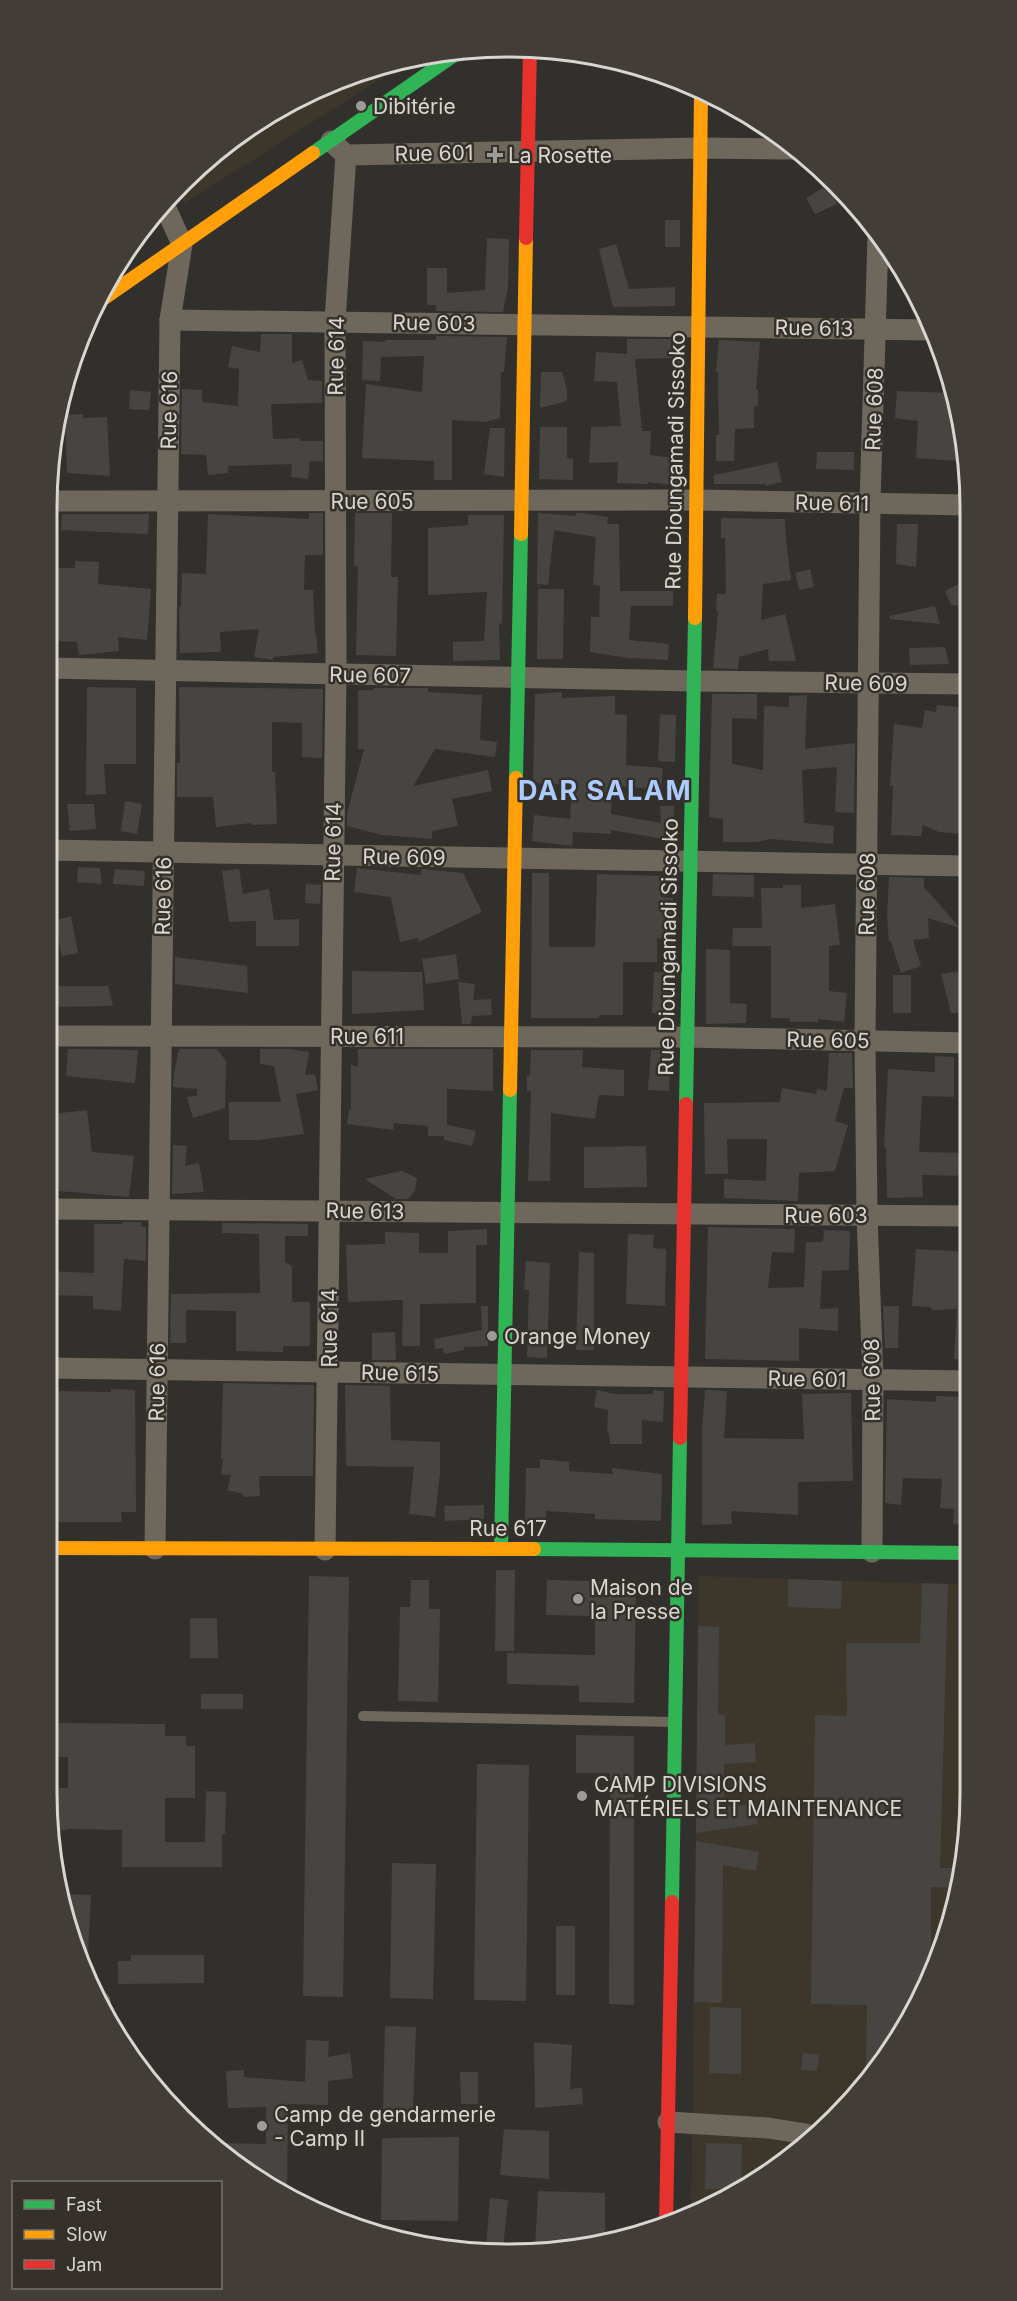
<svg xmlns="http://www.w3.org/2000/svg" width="1017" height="2301" viewBox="0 0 1017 2301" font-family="Inter,sans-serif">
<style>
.built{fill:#3d362a}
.building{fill:#474542}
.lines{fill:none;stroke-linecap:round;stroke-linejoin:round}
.lane{stroke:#6e675c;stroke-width:10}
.street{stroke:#6e675c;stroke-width:21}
.fast{stroke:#30b455;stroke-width:14}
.slow{stroke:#ff9f0a;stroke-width:14}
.jam{stroke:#e5322d;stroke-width:14}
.poi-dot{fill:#9e9c98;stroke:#35312a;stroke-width:2}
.labels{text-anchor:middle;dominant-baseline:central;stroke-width:5;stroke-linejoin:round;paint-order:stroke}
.poi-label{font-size:21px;fill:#d8d6d1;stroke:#35312a;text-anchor:start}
.street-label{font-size:21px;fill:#d8d6d1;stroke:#35312a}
.district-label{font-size:27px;font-weight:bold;letter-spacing:1.5px;fill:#abcbfe;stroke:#35312a}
.rim{fill:none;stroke:#d8d6d1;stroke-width:3}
</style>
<rect width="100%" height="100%" fill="#32302d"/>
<g class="built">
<path d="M414,58L185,203L179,187L228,142L304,94L389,62Z"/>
<path d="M699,1576L970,1585V1792L946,1941L908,2024L856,2097L739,2193L691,2215Z"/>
</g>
<g class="building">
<path d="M828,185L837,204L815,214L806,198Z"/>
<rect x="665" y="220" width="15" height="27"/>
<path d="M487,238L509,239L508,287L503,312L436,311V305H427V268H447V293L485,290Z"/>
<path d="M616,244L629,289L675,287V306L613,307L599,249Z"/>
<path d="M261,334H292V363L302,360L308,380L322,381V403L271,404L273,439L300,438V441H323V462L310,461L308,479L291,477L292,464L228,466V473L208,475L206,455L181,454L182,389L202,390V402L238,406L239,369L228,367L232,346L260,352Z"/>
<path d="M436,336L507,337L504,372H501L500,418L486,422L452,420V480H434V461L362,458L366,384L422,392L424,356L381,357L380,381L362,380L363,341L385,342V340H436Z"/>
<path d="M627,339H681V373H673V358L635,359L642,431H651L650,455L680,459L679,486L648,482V484L617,483L618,462L589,463L591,427L621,426L617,382L594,381L596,352L627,354Z"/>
<path d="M719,340L760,342L756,390H758V406H754V428L735,429L734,461H716V435H719L718,382V372H716Z"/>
<path d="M541,372H562L567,390V401L540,408Z"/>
<path d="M130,390L151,392L149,410L129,409Z"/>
<path d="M897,391L950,393L965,442L958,441L957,461L916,458L918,421L895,418Z"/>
<path d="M83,414V418L107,417L110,476L67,473L65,415Z"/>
<path d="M540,427H567V458L573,459V480L539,479Z"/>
<path d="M490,428H505L504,477L484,474Z"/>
<path d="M817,452H854V470L816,469Z"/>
<path d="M777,462L782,482L766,486V484H714V475Z"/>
<path d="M309,513H323V555H305L304,590H313L315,634H316L318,653L273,657V660L254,657L259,629L220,632L221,652L180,653L179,607H181L182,573L206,574L208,514L309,519Z"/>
<path d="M355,513H392L391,577H398L396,656L356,655L358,566H354Z"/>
<path d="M538,513L576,516V513H582L608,517L607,524H619L620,591H673V606H631L629,640L669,644L668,660L628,658L590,652L591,617H599L600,586L593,585L596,537L554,530L548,585L537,584Z"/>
<path d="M62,514H149L148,534L61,530Z"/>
<path d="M468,515H504L502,624L499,623L500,660L453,661V642L484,641L487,592L428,595V528L468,525Z"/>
<path d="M721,518L785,519L786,539L791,580L763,584L761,620L785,614L796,661H769L768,649L739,657L738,669L713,668L718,611H716L717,594H726L725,538H721Z"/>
<path d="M897,524H918L916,567L896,564Z"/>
<path d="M75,561L99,562L98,584L151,589L147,640L118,637L119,651L79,655L77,642L57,641L58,595L46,596V568H75Z"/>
<path d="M810,569L814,587L799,590L795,573Z"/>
<path d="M967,580V607L951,605L945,591Z"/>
<path d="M538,589H564L563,659H537Z"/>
<path d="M935,606L940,624L890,619L889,616Z"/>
<path d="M945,647L949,664L910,665L909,648Z"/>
<path d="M87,687L136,688V764H104L106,794L86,795Z"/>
<path d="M179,687L323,689L322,758L302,757V723L272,722V772H275L277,824L251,825V823L216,827L213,797H177V763H180Z"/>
<path d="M374,688H428V692L482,695L480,740L497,742L495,757L435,749L413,786L488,770L492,791L452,799L458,826L432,831V839L382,835L347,826V814L364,749H358V690H374Z"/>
<path d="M562,692V698L615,696V714L627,715L626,765L663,768L661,790L612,785L611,814L661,823L660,806H674V839H664L611,830V834L573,832L572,846L532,841L534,815L570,819L572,785L533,783L535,694Z"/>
<path d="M712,694H757V719L732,718V764L763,770L764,706L789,707V696L807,695L805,749L855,743L854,813L835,812L837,767L802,770L804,823L834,826L833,844L770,839L757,842H723V819L709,817Z"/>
<path d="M937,705L967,708L968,831H962V834L939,832L923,825L921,836L891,835L893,786H890L894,724L922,728L925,710L936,712Z"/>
<path d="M660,714L676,715L675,762L658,761Z"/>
<path d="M125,801L142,804L137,834L121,831Z"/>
<path d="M67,804H94L96,829L70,831Z"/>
<path d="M78,867L100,868L102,884L77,882Z"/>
<path d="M357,868L421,875V869L463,873L482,912L419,942L418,938L400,942L391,897L354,892Z"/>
<path d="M115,869L145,871L144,886L113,884Z"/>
<path d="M239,869L243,894L269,889L274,920L299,919V946H256V921L229,922L222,871Z"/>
<path d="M532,873H549V947H595L597,874L661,876V897L673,898L672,940L657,938V962H623V1015H599V1018H531Z"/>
<path d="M713,874L754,875V897L712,896Z"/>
<path d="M889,877L924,878V887L960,928L928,918L929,938L913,940L921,966L901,973L891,942H889L887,916Z"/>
<path d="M306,884L321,885L320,904L305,903Z"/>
<path d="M783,885H801V908L835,904L840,945L829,946V991L847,993L844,1022L818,1019V1022H790V1018H771V946H732L733,928H762L761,888H783Z"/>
<path d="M71,916L78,953L62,956L58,939L46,942V923Z"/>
<path d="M706,949L730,950V1003L747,1004L746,1023L706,1024Z"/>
<path d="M456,954L459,979L426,984L422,959Z"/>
<path d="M175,957L247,966L248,993L175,984Z"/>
<path d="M968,970V1013H951L941,974Z"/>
<path d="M352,971L422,972L424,1010L352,1014Z"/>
<path d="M654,972L671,973L669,1014L652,1013Z"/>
<rect x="893" y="975" width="18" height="38"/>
<path d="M458,982L475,984L473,1000L491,999L492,1015L472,1016L471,1024H462Z"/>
<path d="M46,986H108L113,1006L46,1007Z"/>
<path d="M68,1049L138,1050L135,1083L66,1076Z"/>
<path d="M179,1049H217L226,1061L225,1108L193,1118L187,1097L197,1096V1089L173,1087L174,1073Z"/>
<path d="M260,1049H290L309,1052L305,1075L315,1074L318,1090L296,1094L304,1134L258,1140H229V1102H281L274,1066L260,1064Z"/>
<path d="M358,1049H493V1091L447,1089V1125L476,1131L472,1146L444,1140V1136H428V1126L394,1123L393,1130L347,1124L349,1110H351V1065L358,1067Z"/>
<path d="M531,1050H583L582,1067L624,1070V1096L599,1095L595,1119L551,1113L550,1181H528L531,1091H527V1076L530,1075Z"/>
<path d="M651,1050H670L669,1091L648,1090Z"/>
<path d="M829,1053H852L853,1088H844L835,1121L848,1125L835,1171L799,1173L798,1201L724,1198V1179L766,1181L767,1139H727L728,1174H705L704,1103L780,1102L782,1088L816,1094L817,1089L827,1091Z"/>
<path d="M935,1056L954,1057V1097L922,1096L919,1152L969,1153V1176L922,1175L923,1197L887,1198L886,1147H884L888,1069L935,1072Z"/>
<path d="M87,1110L92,1152L134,1156L129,1197L47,1190V1152H57L52,1114Z"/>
<path d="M173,1145L187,1146L185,1166L199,1163L204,1192L172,1194Z"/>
<path d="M646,1146L647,1187L584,1188V1147Z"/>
<path d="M402,1171L417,1178L415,1191L408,1199H396L365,1179Z"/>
<path d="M122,1222H142L141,1227H146V1261L124,1259L121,1311L93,1309V1296L46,1295V1271L94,1273V1224H122Z"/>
<path d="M222,1223L308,1224V1236H285V1262L292,1266V1302H310V1346H283V1352L236,1351V1311L186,1310V1343H170L171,1294L260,1293L259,1234L222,1233Z"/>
<path d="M708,1227L795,1229L794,1253L772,1252L768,1288L804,1287L806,1242H823L824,1230L850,1231L849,1270L822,1271L820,1309L838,1308V1331L799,1328V1361L705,1359Z"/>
<path d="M487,1229V1245H476V1303L420,1304V1346H402L403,1300L348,1302L346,1245L385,1244V1232L419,1233V1253H448V1231Z"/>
<path d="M628,1234L654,1235L653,1248L666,1249L665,1306L626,1304Z"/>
<path d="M916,1249L969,1252V1360L954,1359L957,1309L932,1310L931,1307L912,1306Z"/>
<path d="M579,1252L594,1253V1350H576Z"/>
<path d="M526,1261L550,1263L547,1358L527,1357L529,1290H524Z"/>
<path d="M481,1306H488V1346L464,1347V1350L444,1354L443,1348L435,1349L434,1339L482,1330Z"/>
<path d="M883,1306H899L898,1348H885Z"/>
<path d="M395,1332L396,1360H372V1333Z"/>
<path d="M223,1383L314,1385L313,1476H259L260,1496L244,1497L243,1494L227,1490L231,1475L221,1474L223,1459H221Z"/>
<path d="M345,1385L390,1386L391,1440L440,1442V1472L435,1517L409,1514L414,1467L346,1466Z"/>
<path d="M111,1389L135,1390L136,1512H121L122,1522H46V1422H56V1391L111,1392Z"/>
<path d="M597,1390L614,1394H653V1390L664,1391L663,1422L642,1420V1444H610L609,1433H607L608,1410L594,1407Z"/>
<path d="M705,1390L727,1391L724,1438L804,1439L802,1394L851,1393L853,1481L798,1482V1515L731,1511L732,1524L702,1525V1428Z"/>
<path d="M936,1396L965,1397L962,1481L970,1482V1525L953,1524L954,1509L940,1508L942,1479L903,1478L901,1505L885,1503L887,1399L936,1402Z"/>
<path d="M540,1459L569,1462V1471L613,1474L612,1468L662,1474L661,1521L595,1519V1514L546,1511V1523H525L526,1468H540Z"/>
<path d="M484,1505V1519L445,1521L444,1506Z"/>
<path d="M496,1570H515L514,1651H495Z"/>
<path d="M309,1576L349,1577L343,1997L303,1996Z"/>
<path d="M788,1579L842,1581L841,1609L788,1607Z"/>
<path d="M411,1580H429V1609H440L438,1702L398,1701L400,1607H410Z"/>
<path d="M547,1580L636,1582L634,1703L579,1702V1686L507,1684V1653L595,1655V1616L546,1615Z"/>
<path d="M922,1583L948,1584L940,1868H958L955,1888L931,1887V1973L908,2024L879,2065H866L867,2005L811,2004L815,1715L847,1716L846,1643H920Z"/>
<path d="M190,1618H217L218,1658H190Z"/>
<path d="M698,1626L719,1627L718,1714L725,1715V1745L755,1743L756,1762L724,1764V1807L755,1804L758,1824L696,1833Z"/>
<rect x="201" y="1694" width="42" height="15"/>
<path d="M58,1723L165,1724V1736H186V1746H195V1798H165V1842H205L206,1791L226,1792L225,1834H222V1867H122V1830L69,1829L56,1832L57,1788H68V1757H58Z"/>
<path d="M576,1735L634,1736V2005L609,2004L610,1773H576Z"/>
<path d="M477,1764L529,1765L526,2001L474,2000Z"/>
<path d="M696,1841L759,1852L756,1871L723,1865L722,2003L694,2002Z"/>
<path d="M392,1863L436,1864L433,1999L390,1998Z"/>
<path d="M63,1894L91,1895L87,1977L71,1941Z"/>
<rect x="556" y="1926" width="19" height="69"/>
<path d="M131,1955H204V1983L118,1984V1961H131Z"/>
<path d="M710,2007L741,2008V2074L709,2073Z"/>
<path d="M385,2026L416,2027L413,2110L383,2109Z"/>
<path d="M306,2040L329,2041L328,2057L350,2053L353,2078L328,2081V2105L288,2104L287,2196L278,2193L217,2143L266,2144V2107L228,2108L226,2071L244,2070V2077L305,2082Z"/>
<path d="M534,2042L572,2045L570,2089L582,2088L583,2104L535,2108Z"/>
<path d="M803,2053L819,2055L817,2071L801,2070Z"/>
<path d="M460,2072H478V2104H461Z"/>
<path d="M504,2129L549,2131V2179L500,2175Z"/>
<path d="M459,2137L458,2221L381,2220L382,2138Z"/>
<path d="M706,2143L742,2144L741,2189H705Z"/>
<path d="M538,2191L605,2193V2242H561V2250L535,2249Z"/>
<path d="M490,2198L508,2200L503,2248L486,2246Z"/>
</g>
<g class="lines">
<path class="lane" d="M363,1716L675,1722"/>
<g class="street">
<path d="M346,155L701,148L793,149"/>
<path d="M170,320L931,330"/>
<path d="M48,501L697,500L967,505"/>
<path d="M47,668L693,681L967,684"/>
<path d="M47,850L968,866"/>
<path d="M47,1036L687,1037L968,1043"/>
<path d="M47,1209L969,1216"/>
<path d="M47,1368L969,1381"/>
<path d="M155,1549L170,320L182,244L163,202"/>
<path d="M325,1550L336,674L335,321L346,155L331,141"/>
<path d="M872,1552L873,1380L867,1215L865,1041L870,503L878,237"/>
<path d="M100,2004V2002"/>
<path d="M668,2122L768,2128L806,2134"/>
</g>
<g class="fast">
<path d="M313,153L460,51"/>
<path d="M516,778L521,534"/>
<path d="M686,1104L695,618"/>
<path d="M501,1549L510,1090"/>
<path d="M534,1549L970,1553"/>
<path d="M672,1902L680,1438"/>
</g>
<g class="slow">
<path d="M97,303L313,153"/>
<path d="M521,534L526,238"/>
<path d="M695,618L701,93"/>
<path d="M510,1090L516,778"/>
<path d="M47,1548L534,1549"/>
</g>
<g class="jam">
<path d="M526,238L530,49"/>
<path d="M680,1438L686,1104"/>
<path d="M666,2226L672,1902"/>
</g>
</g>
<g class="poi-dot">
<circle cx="361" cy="106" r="6"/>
<path d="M492 146h6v6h6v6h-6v6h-6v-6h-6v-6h6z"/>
<circle cx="492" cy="1336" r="6"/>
<circle cx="578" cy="1599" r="6"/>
<circle cx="582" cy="1796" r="6"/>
<circle cx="262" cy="2126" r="6"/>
</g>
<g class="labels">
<g class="poi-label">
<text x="373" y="106">Dibitérie</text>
<text x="508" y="155">La Rosette</text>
<text x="504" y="1336">Orange Money</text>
<text x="590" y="1587">Maison de<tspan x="590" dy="24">la Presse</tspan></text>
<text x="594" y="1784">CAMP DIVISIONS<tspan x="594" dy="24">MATÉRIELS ET MAINTENANCE</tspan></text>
<text x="274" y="2114">Camp de gendarmerie<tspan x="274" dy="24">- Camp II</tspan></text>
</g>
<g class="street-label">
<text transform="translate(434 153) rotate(-1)">Rue 601</text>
<text transform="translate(434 323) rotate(1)">Rue 603</text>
<text transform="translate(814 328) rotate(1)">Rue 613</text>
<text transform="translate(336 356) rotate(-89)">Rue 614</text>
<text transform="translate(874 409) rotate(-88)">Rue 608</text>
<text transform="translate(169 410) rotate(-89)">Rue 616</text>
<text transform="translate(675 461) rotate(-89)">Rue Dioungamadi Sissoko</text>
<text x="372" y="501">Rue 605</text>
<text transform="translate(832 503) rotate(1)">Rue 611</text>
<text transform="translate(370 675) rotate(1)">Rue 607</text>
<text transform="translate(866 683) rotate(1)">Rue 609</text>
<text transform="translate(333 842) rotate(-89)">Rue 614</text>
<text transform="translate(404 857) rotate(1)">Rue 609</text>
<text transform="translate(867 894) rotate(-89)">Rue 608</text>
<text transform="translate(163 896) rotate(-89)">Rue 616</text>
<text transform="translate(668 947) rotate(-89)">Rue Dioungamadi Sissoko</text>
<text x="367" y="1036">Rue 611</text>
<text transform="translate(828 1040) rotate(1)">Rue 605</text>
<text transform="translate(365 1211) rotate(1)">Rue 613</text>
<text x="826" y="1215">Rue 603</text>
<text transform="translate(329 1328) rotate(-90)">Rue 614</text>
<text transform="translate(400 1373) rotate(1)">Rue 615</text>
<text transform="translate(807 1379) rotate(1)">Rue 601</text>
<text transform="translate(872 1380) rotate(-91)">Rue 608</text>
<text transform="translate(157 1382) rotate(-89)">Rue 616</text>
<text x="508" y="1528">Rue 617</text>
</g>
<g class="district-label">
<text x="605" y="790">DAR SALAM</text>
</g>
</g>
<path d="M0 0H1017V2301H0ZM508 57H509A451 451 0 0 1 960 508V1793A451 451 0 0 1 509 2244H508A451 451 0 0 1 57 1793V508A451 451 0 0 1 508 57Z" fill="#423e37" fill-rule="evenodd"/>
<path class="rim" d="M508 57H509A451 451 0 0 1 960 508V1793A451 451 0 0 1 509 2244H508A451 451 0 0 1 57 1793V508A451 451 0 0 1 508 57Z"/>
<rect x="12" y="2181" width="210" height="108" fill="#35312a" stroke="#76736d" stroke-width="1.5"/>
<rect x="24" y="2200" width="30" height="9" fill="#30b455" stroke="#76736d" stroke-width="1.5"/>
<text x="66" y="2211" font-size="18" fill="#d8d6d1">Fast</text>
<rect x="24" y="2230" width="30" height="9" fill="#ff9f0a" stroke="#76736d" stroke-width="1.5"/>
<text x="66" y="2241" font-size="18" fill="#d8d6d1">Slow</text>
<rect x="24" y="2260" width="30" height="9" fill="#e5322d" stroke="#76736d" stroke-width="1.5"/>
<text x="66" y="2271" font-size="18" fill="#d8d6d1">Jam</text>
</svg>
